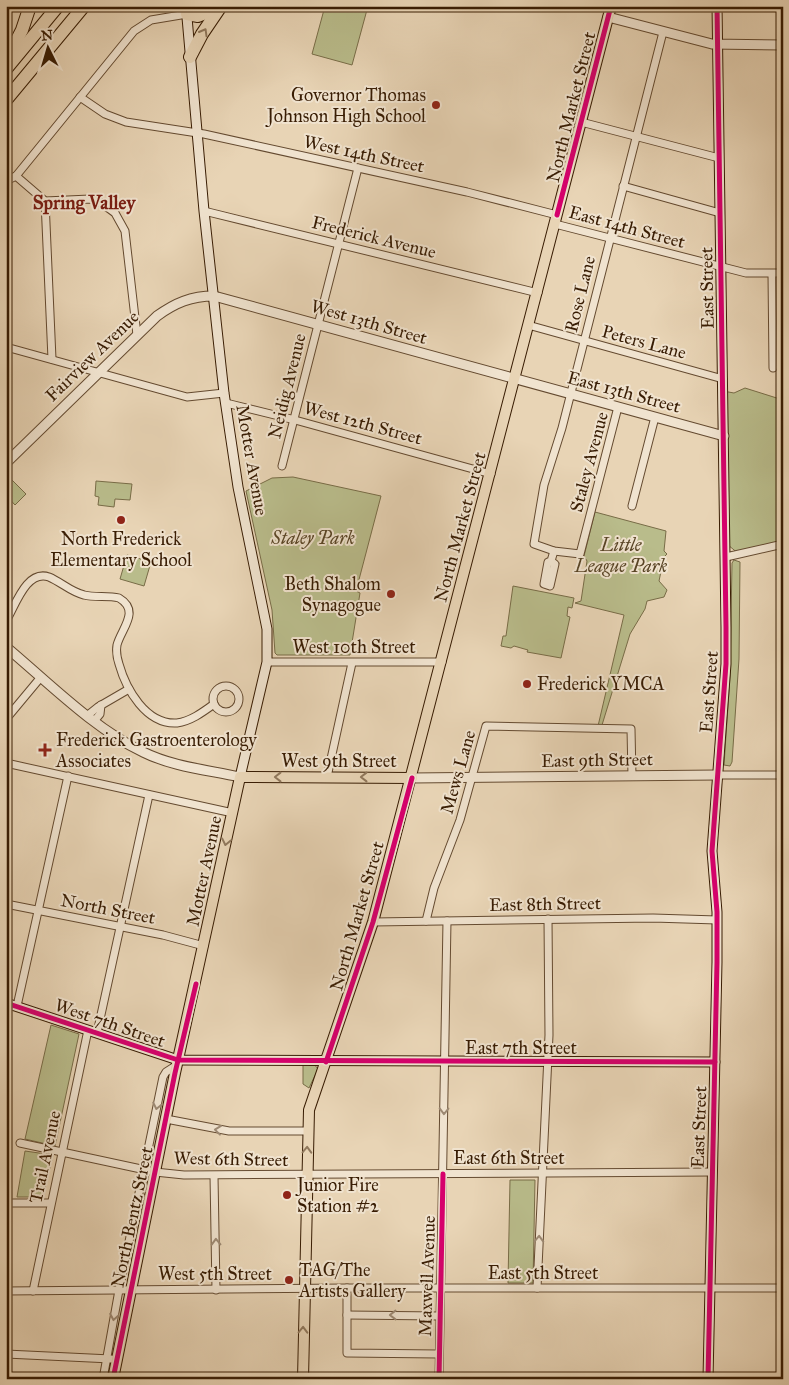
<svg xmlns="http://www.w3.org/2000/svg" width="789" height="1385" viewBox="0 0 789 1385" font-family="'IM FELL Great Primer',serif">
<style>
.green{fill:#b9bc8b;stroke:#786c47}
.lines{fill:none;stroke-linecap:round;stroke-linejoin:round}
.minor-casing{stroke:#644a30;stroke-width:9}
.tertiary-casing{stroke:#644a30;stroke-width:11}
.secondary-casing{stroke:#381c03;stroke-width:11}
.primary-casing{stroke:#381c03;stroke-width:12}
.motorway-casing{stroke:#381c03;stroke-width:14}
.minor{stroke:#f0e3cf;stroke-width:7}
.tertiary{stroke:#f0e3cf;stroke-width:9}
.secondary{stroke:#f0e3cf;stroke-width:9}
.primary{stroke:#e8d4b5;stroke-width:10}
.motorway{stroke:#e8d4b5;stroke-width:12}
.cycleway-casing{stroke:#f0e3cf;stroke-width:8}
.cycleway{stroke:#d6006c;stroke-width:5}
.oneway{stroke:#90785c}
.oneway2{stroke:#9d8973}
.poi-dot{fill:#8f2418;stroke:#f0e3cf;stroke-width:2}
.labels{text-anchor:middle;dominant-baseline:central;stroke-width:4;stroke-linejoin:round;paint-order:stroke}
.poi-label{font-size:18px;fill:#381c03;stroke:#f0e3cf;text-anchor:start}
.street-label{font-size:18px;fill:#381c03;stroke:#f0e3cf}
.park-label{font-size:18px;font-style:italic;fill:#584425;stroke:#f0e3cf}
.neighbourhood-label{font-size:19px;font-weight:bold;fill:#7a1f14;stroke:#f0e3cf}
</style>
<rect width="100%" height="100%" fill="#e8d4b5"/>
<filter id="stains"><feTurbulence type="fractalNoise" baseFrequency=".004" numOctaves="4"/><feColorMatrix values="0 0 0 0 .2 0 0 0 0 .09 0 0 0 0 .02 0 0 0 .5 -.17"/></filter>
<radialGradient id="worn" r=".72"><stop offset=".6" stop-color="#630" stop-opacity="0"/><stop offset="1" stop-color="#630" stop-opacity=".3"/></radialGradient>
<g class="green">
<path d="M325,6H368L352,65L312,54Z"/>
<path d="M745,388L783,400V545L739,554L728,545L723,391L734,393Z"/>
<path d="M293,477L381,496L356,591L360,593L350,655H277L275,653L272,610L246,491L272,478Z"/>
<path d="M12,480L26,494L15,505L6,495V485Z"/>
<path d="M96,481L132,484L130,500L115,499L114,507L98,505L99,497L95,496Z"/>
<path d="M595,512L666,531L664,551L667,554L664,557L659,581L667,590L664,597L647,601L645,609L630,634L602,725L598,726L624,615L575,603L581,601L587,561L584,556Z"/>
<path d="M127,555L151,562L144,586L120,579Z"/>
<path d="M734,560L740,562L739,659L732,762L730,766L724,765L730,676L732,563Z"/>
<path d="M513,586L574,598L572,608L568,607L567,616L570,617L561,658L527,652L528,650L514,646L511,648L501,646L503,636H506Z"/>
<path d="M51,1025L79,1034L55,1146L25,1139Z"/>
<path d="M303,1064H314L318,1069L309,1088L303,1084Z"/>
<path d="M25,1151L53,1155L43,1197H17Z"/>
<path d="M510,1180H535L533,1283H508Z"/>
</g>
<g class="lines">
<defs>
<g id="minor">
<path d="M80,97L105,114L126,122L204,134L467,192L557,215"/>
<path d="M581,122L719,158"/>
<path d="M16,176L45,201L90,199L100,202L115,213L125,231L137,335"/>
<path d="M6,181L16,176L134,31L151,20L187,14"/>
<path d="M623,186L720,213"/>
<path d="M45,201L52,359"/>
<path d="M204,211L538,293"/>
<path d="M555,224L746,273H783"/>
<path d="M772,274L773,368"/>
<path d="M528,325L723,379"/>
<path d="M6,347L187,397L224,393"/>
<path d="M226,403L295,420L491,474"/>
<path d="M618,407L580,554L554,551L534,544L544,485L562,428L663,32"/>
<path d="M282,466L358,168"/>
<path d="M632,506L655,417"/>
<path d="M726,557L783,544"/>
<path d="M551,561L555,564L550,586L544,584L548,562L551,561L554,551"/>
<path d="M6,621C15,607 26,569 49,577C61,582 71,592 84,595C95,598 108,595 119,598C141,611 121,629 117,645C116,651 117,658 119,664C126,689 146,725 177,723C191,721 203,712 214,704"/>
<path d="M267,662H442"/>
<circle cx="226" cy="699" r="13"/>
<path d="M88,715L98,707L129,689"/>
<path d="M6,719L41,677"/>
<path d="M95,720L100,714L101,705"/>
<path d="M6,763L233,813"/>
<path d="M717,775H783"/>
<path d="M327,777L352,663"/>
<path d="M6,904L163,935L204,946"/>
<path d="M426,921L434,888L460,820L486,726L631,729L632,776"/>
<path d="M373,922L653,918L717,920"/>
<path d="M17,1006L68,776"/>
<path d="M97,1033L149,795"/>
<path d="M166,1119L229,1131H308"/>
<path d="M20,1143L155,1172L184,1175L712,1172"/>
<path d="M214,1176L216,1290"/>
<path d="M6,1203H50"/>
<path d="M347,1288V1353L438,1354"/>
<path d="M537,1288L549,1035L548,919"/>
<path d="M6,1291L347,1288H783"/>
<path d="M33,1291L88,1030"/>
<path d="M347,1315L439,1316"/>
<path d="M6,1354L111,1359"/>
<path d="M103,1379L119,1290L163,1077L166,1072L177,1065"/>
<path d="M439,1379L447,921"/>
</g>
<g id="tertiary">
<path d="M608,17L712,44L783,45"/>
<path d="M6,463L157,316C175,303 191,296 214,296L724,436"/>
<path d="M6,647C48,682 94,729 143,752C173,767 209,770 240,777"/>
<path d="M412,778L717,775"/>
</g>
<g id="secondary">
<path d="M186,6L204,211L224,393L238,487L267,629V662L240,777"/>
<path d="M6,1003L178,1060L715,1062"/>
<path d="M708,1379L717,962V912L712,851L726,664V627L717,6"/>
</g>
<g id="primary">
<path d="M113,1379L175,1073L240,777L412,778"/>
<path d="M303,1379L309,1110L373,922L611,6"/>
</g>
<g id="motorway">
<path d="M187,14L198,16L220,7"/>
<path d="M190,57L202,34L221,6"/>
<path d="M7,59L22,30L30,6"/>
<path d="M6,69L58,6"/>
<path d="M6,100L84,6"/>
</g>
</defs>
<use href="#minor" class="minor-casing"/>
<use href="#tertiary" class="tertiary-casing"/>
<use href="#secondary" class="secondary-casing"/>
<use href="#primary" class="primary-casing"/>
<use href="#motorway" class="motorway-casing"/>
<use href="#minor" class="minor"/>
<use href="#tertiary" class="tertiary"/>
<use href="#secondary" class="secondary"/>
<use href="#primary" class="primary"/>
<use href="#motorway" class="motorway"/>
<defs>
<g id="cycleway">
<path d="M557,215L611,6"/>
<path d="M6,1003L178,1060L715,1062"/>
<path d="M326,1062L373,922L412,778"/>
<path d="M113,1379L175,1073L196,984"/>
<path d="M439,1379L443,1174"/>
<path d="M708,1379L717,962V912L712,851L726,664V627L717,6"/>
</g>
</defs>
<use href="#cycleway" class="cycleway-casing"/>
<use href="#cycleway" class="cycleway"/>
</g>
<defs><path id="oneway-chevron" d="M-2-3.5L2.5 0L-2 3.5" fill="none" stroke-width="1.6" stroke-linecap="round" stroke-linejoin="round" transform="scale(1.25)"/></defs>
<g class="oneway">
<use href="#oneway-chevron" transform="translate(204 32) rotate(-60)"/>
<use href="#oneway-chevron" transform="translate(278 777) rotate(-180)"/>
<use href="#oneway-chevron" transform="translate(364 777) rotate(-180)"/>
<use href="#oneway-chevron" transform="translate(226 842) rotate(102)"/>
<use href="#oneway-chevron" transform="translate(307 1150) rotate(-88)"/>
<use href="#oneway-chevron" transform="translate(303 1330) rotate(-89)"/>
</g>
<g class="oneway2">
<use href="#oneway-chevron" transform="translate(157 1106) rotate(102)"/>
<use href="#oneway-chevron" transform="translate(444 1111) rotate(91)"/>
<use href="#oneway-chevron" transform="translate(218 1130) rotate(-173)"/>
<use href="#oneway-chevron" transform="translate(539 1239) rotate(-88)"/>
<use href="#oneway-chevron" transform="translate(216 1242) rotate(-92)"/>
<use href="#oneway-chevron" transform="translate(393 1315) rotate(-180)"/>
<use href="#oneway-chevron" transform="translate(114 1317) rotate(100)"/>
</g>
<g class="poi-dot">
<circle cx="436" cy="105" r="5"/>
<circle cx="121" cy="520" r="5"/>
<circle cx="391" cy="594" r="5"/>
<circle cx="527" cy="684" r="5"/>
<path d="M42.5 742.5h5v5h5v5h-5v5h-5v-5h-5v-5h5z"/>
<circle cx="287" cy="1195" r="5"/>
<circle cx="289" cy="1280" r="5"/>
</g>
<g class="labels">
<g class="poi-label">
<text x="426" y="95" text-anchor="end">Governor Thomas<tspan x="426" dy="21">Johnson High School</tspan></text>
<text x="121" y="539" text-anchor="middle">North Frederick<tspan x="121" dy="21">Elementary School</tspan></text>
<text x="381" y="584" text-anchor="end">Beth Shalom<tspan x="381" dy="21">Synagogue</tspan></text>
<text x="537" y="684">Frederick YMCA</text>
<text x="56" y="740">Frederick Gastroenterology<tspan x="56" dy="21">Associates</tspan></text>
<text x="297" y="1185">Junior Fire<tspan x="297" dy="21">Station #2</tspan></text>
<text x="299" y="1270">TAG/The<tspan x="299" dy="21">Artists Gallery</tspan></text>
</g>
<g class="street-label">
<text transform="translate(571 107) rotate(-76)">North Market Street</text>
<text transform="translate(364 154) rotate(12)">West 14th Street</text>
<text transform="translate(627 227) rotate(15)">East 14th Street</text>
<text transform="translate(374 237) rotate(14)">Frederick Avenue</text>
<text transform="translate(707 288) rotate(-91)">East Street</text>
<text transform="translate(580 294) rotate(-76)">Rose Lane</text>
<text transform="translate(369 322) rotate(16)">West 13th Street</text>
<text transform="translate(644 342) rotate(15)">Peters Lane</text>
<text transform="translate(92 356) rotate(-44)">Fairview Avenue</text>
<text transform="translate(287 386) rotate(-76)">Neidig Avenue</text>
<text transform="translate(624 392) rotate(15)">East 13th Street</text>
<text transform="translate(363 423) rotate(15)">West 12th Street</text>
<text transform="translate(252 460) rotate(80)">Motter Avenue</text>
<text transform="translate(589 462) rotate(-75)">Staley Avenue</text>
<text transform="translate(460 527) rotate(-75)">North Market Street</text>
<text x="354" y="647">West 10th Street</text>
<text transform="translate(709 692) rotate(-86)">East Street</text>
<text transform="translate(597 760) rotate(-1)">East 9th Street</text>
<text x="339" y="761">West 9th Street</text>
<text transform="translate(458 772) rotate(-74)">Mews Lane</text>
<text transform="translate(204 871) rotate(-78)">Motter Avenue</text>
<text transform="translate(545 904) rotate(-1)">East 8th Street</text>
<text transform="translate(108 909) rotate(11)">North Street</text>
<text transform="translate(357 916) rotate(-74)">North Market Street</text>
<text transform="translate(110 1023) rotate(19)">West 7th Street</text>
<text x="521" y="1048">East 7th Street</text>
<text transform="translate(699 1127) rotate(-88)">East Street</text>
<text transform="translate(45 1157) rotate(-78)">Trail Avenue</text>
<text x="509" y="1158">East 6th Street</text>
<text transform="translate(231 1159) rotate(1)">West 6th Street</text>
<text transform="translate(132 1217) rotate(-78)">North Bentz Street</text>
<text x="543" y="1273">East 5th Street</text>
<text x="215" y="1274">West 5th Street</text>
<text transform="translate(427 1276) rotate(-88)">Maxwell Avenue</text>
</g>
<g class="park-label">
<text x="313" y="538">Staley Park</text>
<text x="621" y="545">Little<tspan x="621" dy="21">League Park</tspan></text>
</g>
<g class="neighbourhood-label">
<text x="84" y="202">Spring Valley</text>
</g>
</g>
<rect width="789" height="1385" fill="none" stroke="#e8d4b5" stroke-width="25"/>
<rect x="8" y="8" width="774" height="1370" fill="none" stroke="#381c03" stroke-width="2.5"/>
<rect x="12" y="12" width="764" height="1360" fill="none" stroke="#381c03"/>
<g transform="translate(48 48) rotate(355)" stroke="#f0e3cf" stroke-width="4" paint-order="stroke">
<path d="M0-4L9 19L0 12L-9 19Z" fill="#381c03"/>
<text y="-8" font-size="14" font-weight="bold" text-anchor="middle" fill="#381c03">N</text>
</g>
<rect width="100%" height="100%" filter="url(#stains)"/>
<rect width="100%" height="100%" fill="url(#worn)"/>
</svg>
